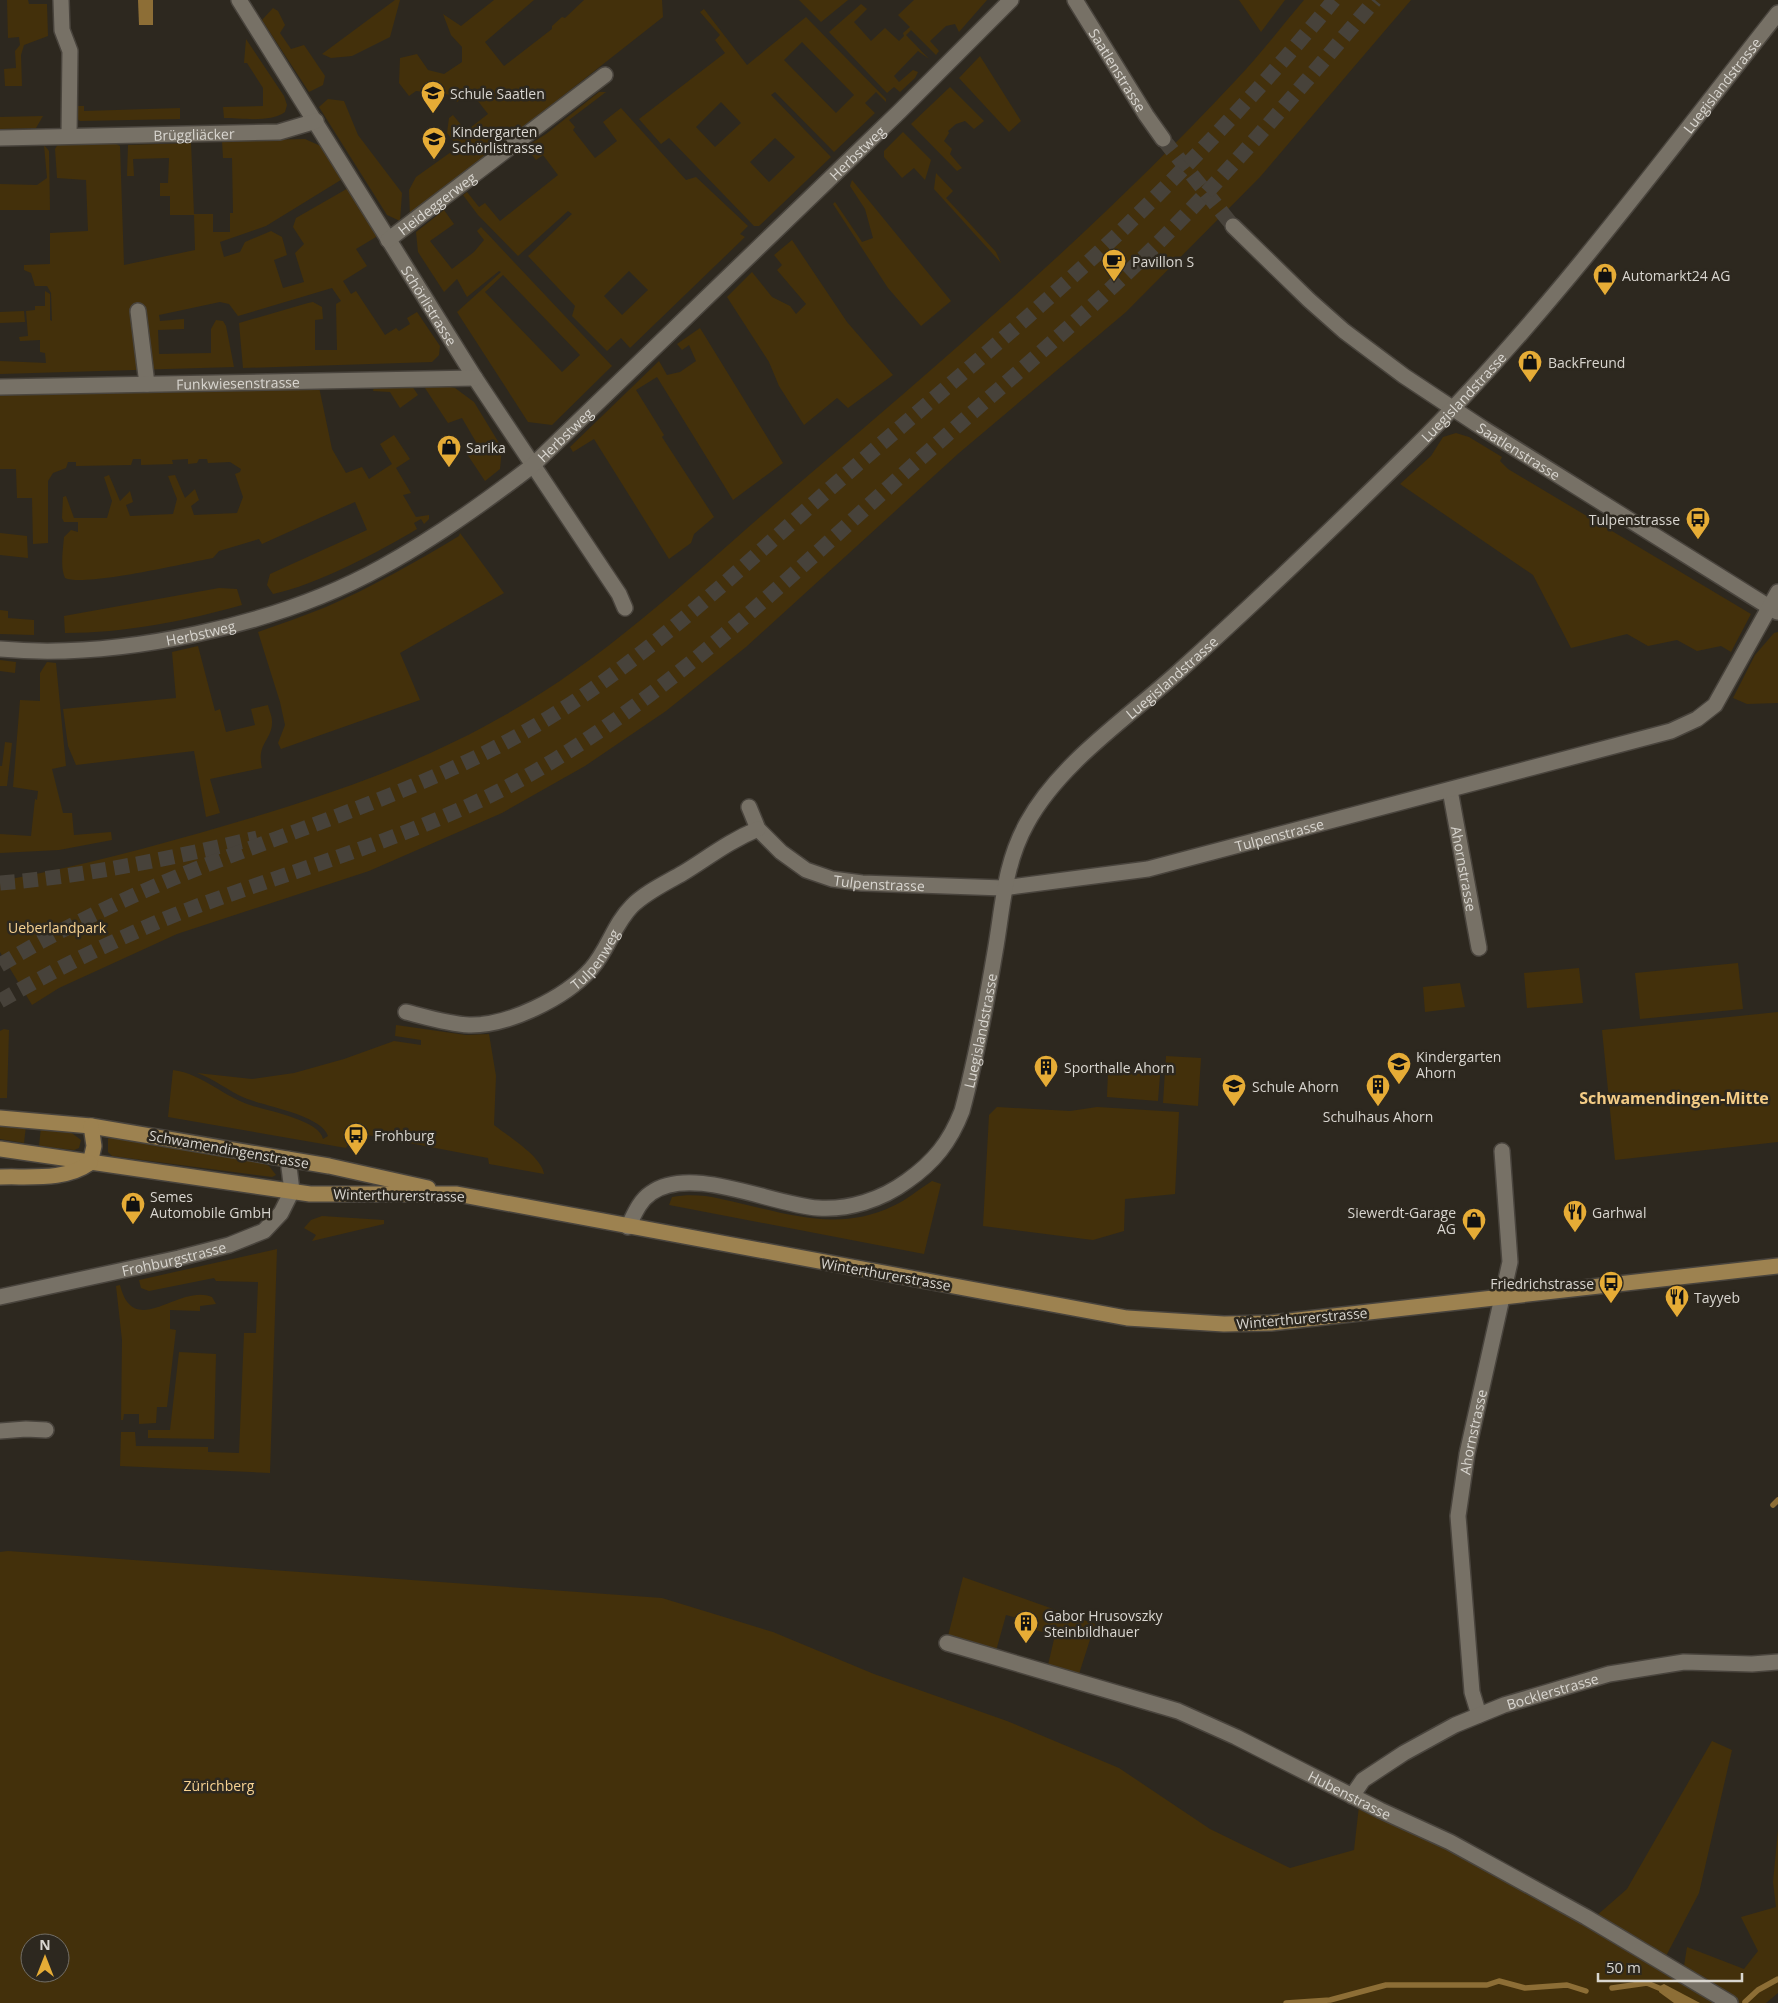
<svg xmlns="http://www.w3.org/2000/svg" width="1778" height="2003" viewBox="0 0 1778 2003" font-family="'Open Sans',sans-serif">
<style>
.green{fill:#43300b;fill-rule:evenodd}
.water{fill:#8d6e36}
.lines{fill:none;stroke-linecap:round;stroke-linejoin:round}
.stream{stroke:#8d6e36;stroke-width:5.5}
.minor-tunnel{stroke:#47423a;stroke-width:15;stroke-dasharray:15 8;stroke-linecap:butt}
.highway-tunnel{stroke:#47423a;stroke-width:15;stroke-dasharray:15 8;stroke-linecap:butt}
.minor-casing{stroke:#49443d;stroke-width:18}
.major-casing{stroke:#49443d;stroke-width:18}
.minor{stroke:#777166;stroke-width:15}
.major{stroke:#9d8250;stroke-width:15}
.labels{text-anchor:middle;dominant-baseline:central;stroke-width:5;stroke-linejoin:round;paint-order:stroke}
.street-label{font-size:14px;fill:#d9d6d0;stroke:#2d281f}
.poi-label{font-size:14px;fill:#d9d6d0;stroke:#2d281f;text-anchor:start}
.park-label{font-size:14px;fill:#f8d393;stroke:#2d281f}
.quarter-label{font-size:16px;font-weight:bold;fill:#f4cc85;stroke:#2d281f}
</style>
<rect width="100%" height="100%" fill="#2d281f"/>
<g class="green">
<path d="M7,0H28L29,4H47L48,36L24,45L21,55L22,86H5L4,69L16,68L15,51L20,45L19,37L8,38Z"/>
<path d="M395,0H400L390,37L352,56L331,58L322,54Z"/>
<path d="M494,0H534L485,42L504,66L552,29V26L562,17L565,18L584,0H662L663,17L410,216L409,190L416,177L458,147L447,133L449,118L453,115L466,131L488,114L471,92L457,102L453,95L416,91L409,96L399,83L400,58L417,54L428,70L444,74L462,62V47L451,35L443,14L461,26Z"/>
<path d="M799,0H848L821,22Z"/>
<path d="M914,0H987L959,32L955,24L946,26L930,41L939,51L936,55L911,30L906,35L929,59L918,51L894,76L899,82L913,70L918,72L915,78L900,92L894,87L887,93L829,32L861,4L867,9L854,22L871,41L885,28L899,41L904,36L903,33L910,27L898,15Z"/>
<path d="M1239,0H1285L1261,32Z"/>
<path d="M1304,0H1411L1260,177L1126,312L959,453L746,647L666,711L585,766L502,813L369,871L177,934L59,988L32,1005L0,952V881C77,867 152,847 227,825C323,797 418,765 505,715C610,656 699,569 790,491C944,360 1098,228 1236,80C1260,55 1281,27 1304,0Z"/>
<path d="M273,8L278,11L285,25L280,33L291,49L304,45L325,76L323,85L309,92L262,20Z"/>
<path d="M704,9L747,65L806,17L886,99V102L876,92L865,103L875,113L834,152L775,92L771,95L831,157L759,226H754L669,138L661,144L639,119L725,53L715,40L720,35L700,12ZM802,42L854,95L836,113L784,60ZM721,102L741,123L715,147L696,127ZM775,138L795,157L769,182L750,162Z"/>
<path d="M246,39L284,96L287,105L285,112C270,123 241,118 224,118L223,107L263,106V88L247,63H244Z"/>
<path d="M980,56L1021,121L1009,132L959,78Z"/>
<path d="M950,87L984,121L974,129L965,121L956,124L948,131L949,133L944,141L952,149L950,154L962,168L957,171L911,124Z"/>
<path d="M599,92H606L569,120L575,127L573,130L595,158L617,141L603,122L621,108L686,180L696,177L748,226L740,234L745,237L630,348L621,338L607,351L572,316L575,306L528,256L572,214L568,211L518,256L478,215L463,195L467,192L479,207L485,203L500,221L558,175L543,155L536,160L525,147L546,134ZM629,271L648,290L622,315L604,296Z"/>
<path d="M328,99L344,101L358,135L402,193L400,221L387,215L319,107Z"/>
<path d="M75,106H84V111L180,108V119L80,121L75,117Z"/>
<path d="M43,116L36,128L0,129V117Z"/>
<path d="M903,132L931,160L925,180L914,168L902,178L884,157V151Z"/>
<path d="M305,139L325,148L344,178L266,226L220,242L224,257L240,252L245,242L271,231L282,237L287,255L274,260L283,288L304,282L295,253L304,244L293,227L296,218L350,187L381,234L356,249L367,266L343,281L351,294L356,291L385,335L396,328L399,331L410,324L407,318L417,312L440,346L439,355L432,362L243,368L239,323L308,303L313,302L322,307L323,319L315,320V350H337L336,304L341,301L332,288L238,316L229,304L220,302L159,315L160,321L184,319V329L158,330L159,354L211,353V329L216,320L223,321L226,326L234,367L0,374V361L46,363L45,353L40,352V340L20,341L19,337L28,336L26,311L35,310V306H45V291L50,294V320L52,321L51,293L47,286H35L31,273L24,270V265L50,264V233L88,231L86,180L57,178L55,149L58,144H116L120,146L124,265L195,250L194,215H170V196H160V183H168L169,158L133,159L134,176H127L128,145L191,143L194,214H213V232H230V213H233L232,158H223L222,141Z"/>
<path d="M44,145L49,151L50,210H0V184L37,185L47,178Z"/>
<path d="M936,173L953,191L946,198L996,252L1001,263L934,189Z"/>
<path d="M852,180L951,301L921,326L888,288L833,204L835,202L862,242L873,238L865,209L850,186Z"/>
<path d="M444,210L454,224L430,241L452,269L474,252L484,240L477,231L481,227L612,366L552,425L528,422L457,312L501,272L499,271L467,297L457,279L444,292L418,252L416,232ZM503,275L580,355L562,372L485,292Z"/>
<path d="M792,240L847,322L893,375L848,408L837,398L804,425L779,386L769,362L727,297L752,272L772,297L790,306L796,314L806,304L777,270L782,265L774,255Z"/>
<path d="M24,311L25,322L0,323V312Z"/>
<path d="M700,328L783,463L733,500L657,377L636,390L664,435L662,437L714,517L694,534L691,543L669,559L594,439L573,452L570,447L659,361L667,375L680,372L696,361L689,345L682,350L677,344Z"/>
<path d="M412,386L418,395L400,408L390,392L373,391L374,387Z"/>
<path d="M427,386H445L455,388L474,402L502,448L500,469L485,481L465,451L476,442L462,418L448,423L425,388Z"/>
<path d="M319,387L332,449L346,473L362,467L369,479L392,464L380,444L394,435L410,459L396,468L411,493L403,495L416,517L429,515V519L424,524L421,519L414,523L417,529C379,552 316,585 273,594L267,585L270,574L367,530L355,502L262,544L259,539L219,551L213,558C186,563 85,587 65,578C60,567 63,550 64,537L71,530L78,532V522H64L62,518L63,497L66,496L74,518H107L112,501L104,477L109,475L120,501L130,491L133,502L126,505L130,516L173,514L177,499L168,476L175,475L185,498L195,489L199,500L191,506L194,515L237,513L243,497L235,474L240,472L241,469L230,462L208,463L207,459H199L197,463L188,464V459L172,460L173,464L141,465V459H133L131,465L76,466V462H68L66,468L53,473L48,481V543L33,544L32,498H17L16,469H0V394Z"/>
<path d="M1456,433L1469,437L1502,457L1500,461L1508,469L1751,614L1731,652L1721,646L1697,651L1677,640L1648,646L1627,634L1571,648L1533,575L1400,484L1431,456L1443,437Z"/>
<path d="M0,533L27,536L28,558L0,555Z"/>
<path d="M460,533L504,593L400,653L420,700L281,749L278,743L285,725L280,702L258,632C280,624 304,616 326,607C372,587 416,562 459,536Z"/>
<path d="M219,588L237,589L242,605C185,621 125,633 65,633L64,616Z"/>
<path d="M0,610L8,611V618L34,620V635L0,634Z"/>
<path d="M1778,632V703L1747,704L1733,698L1755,655L1774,633Z"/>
<path d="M198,646L215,711L220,709L226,732L255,725L251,709L268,705C269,710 272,716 272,721C273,740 256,743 262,768L210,779L220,813L206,817L194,751L76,765L68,746L63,709L176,698L172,652Z"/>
<path d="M0,660L16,662L15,673L0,671Z"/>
<path d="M47,662L56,663L66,766L52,769L63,813H72L74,835L111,832L112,840L59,850L0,853V834L31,836L35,799L37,800L38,791L13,787L20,700L40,701V673Z"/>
<path d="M5,742L12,743L7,786H0V766H2Z"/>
<path d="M1738,963L1743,1009L1640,1019L1635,973Z"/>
<path d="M1579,968L1583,1003L1527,1008L1524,973Z"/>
<path d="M1460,983L1465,1007L1425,1012L1423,987Z"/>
<path d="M1778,1012V1142L1615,1160L1602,1030Z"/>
<path d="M396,1025L466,1035L489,1034L496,1076L494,1125C508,1136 542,1157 544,1174L489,1164L488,1158L357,1133L346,1148L168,1117L173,1070C203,1074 225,1098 253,1106C270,1111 320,1121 323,1139L328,1136C322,1115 264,1106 245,1098C228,1091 215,1079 197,1073L252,1079L294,1073L344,1059L394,1041L421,1045V1040L395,1036Z"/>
<path d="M4,1029L9,1030L7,1098H0V1031Z"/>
<path d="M1166,1056L1201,1058L1198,1106L1163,1103Z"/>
<path d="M1108,1072L1160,1075L1158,1101L1107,1097Z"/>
<path d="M997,1107L1070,1111L1097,1107L1179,1112L1175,1194L1125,1199L1124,1231L1093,1240L983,1226L989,1115Z"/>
<path d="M0,1124L26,1126L24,1143L0,1139Z"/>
<path d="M41,1127L69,1131L81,1140L79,1148L74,1150L39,1146Z"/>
<path d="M110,1136L258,1161L269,1166L276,1175L272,1177L112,1156L108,1152V1139Z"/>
<path d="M932,1181L941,1184L924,1254L669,1205L672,1197C700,1192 721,1199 747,1205C797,1217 844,1230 893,1206C907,1200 919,1189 932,1181Z"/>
<path d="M322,1216L384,1220V1224L312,1241L316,1235L304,1228L311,1220Z"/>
<path d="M277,1249L270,1473L120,1466L121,1432H135L136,1446L208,1447V1452L239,1453L244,1333H256L258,1282L216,1281L214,1278L149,1291L141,1288L139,1280Z"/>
<path d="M120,1285C134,1341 179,1283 212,1297L216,1304L200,1306V1311L170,1310V1329L176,1330L167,1407H157L156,1423L139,1424V1414H124L123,1420H121L122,1340L116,1286Z"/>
<path d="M179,1352L216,1354L214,1439L148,1438V1430H170Z"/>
<path d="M8,1551L662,1598L773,1632L874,1674L1007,1721L1119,1768L1210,1829L1290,1868L1354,1850L1359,1806L1453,1849L1587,1924L1627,1889L1712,1741L1732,1750L1699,1893L1666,1956L1684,1966L1687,1947L1744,1969L1758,1951L1741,1917L1776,1907L1773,1882L1778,1830V1993L1766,2003H0V1552ZM30,1943H60V1973H30Z"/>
<path d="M963,1577L1095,1624L1079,1674L1048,1665L1055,1635L1023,1627L1024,1620L1006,1615L996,1651L948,1636Z"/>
</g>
<g class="water">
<path d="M138,0H153V25H139Z"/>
<path d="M1664,1984L1700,2003H1674L1659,1992L1660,1986Z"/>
</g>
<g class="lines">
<g class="stream">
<path d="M1773,1505L1778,1500"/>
<path d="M1612,1988L1647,1983L1666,1991"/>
<path d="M1745,2002L1758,1990L1778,1979"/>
<path d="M1286,2003L1330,2000L1386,1985H1487L1499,1981L1525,1988L1567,1985L1586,1991"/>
</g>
<path class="minor-tunnel" d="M1163,139L1233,226"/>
<g class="highway-tunnel">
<path d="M0,883C88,876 171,858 257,838"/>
<path d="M0,965C62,928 129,896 196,869C311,824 428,788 535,726C648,660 744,564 842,478C934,397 1029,319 1118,234C1194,160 1267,82 1334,0"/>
<path d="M0,1001C63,965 135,929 203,904C304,867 407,838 503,789C649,713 770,595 891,485C979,405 1071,329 1155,246C1233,168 1304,84 1375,0"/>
</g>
<defs>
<g id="minor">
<path d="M61,0L62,30L70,51L69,136"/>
<path id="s1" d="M239,0L475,378L619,594L625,608"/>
<path id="s2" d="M1075,0L1146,115L1163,139"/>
<path id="s3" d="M0,138L279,132L316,121"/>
<path id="s4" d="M1233,226L1309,300L1344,331L1404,376L1484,429L1777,612"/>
<path id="s5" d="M388,240L605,75"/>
<path d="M138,311L147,384"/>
<path id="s6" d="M0,387L475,378"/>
<path id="s7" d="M0,649C119,660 278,625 382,567C435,538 484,503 532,466L900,111L1011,0"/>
<path id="s8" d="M1450,790L1479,948"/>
<path id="s9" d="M749,807L758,829L781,852L806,870L832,879L862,883L1003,888L1148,869L1671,731L1697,719L1715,705L1778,592"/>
<path id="s10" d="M406,1012C426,1017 448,1024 469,1025C508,1026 565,998 591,969C608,950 614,924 632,906C646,892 666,883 683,873C709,857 729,841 758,829"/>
<path id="s11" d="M628,1227C634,1215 639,1201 651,1193C691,1164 772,1205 818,1208C849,1210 881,1200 907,1181C934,1162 950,1142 962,1111C976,1059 986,1005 995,952C1003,907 1004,864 1027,823C1059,764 1126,719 1176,674C1256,602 1334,527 1411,451C1547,317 1660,162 1778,13"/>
<path id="s12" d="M0,1297L179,1258L229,1245L264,1231L281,1213L292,1191L288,1159"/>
<path d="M0,1431L26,1429L46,1430"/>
<path id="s13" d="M947,1643L1178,1711L1236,1737L1380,1810L1450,1842L1586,1917L1730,2003"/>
<path id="s14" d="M1479,1715L1472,1692L1458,1516L1467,1454L1510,1262L1502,1151"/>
<path id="s15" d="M1352,1796L1363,1780L1404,1753L1455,1725L1504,1705L1609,1674L1684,1662L1752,1664L1778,1662"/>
</g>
<g id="major">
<path d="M0,1118L91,1126L329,1166L428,1188"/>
<path d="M0,1149L310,1194H457L1127,1318L1224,1324L1271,1323L1778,1266"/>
<path d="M90,1163L94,1146L91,1126"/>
<path d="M0,1177C30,1176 65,1181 90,1163"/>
</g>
</defs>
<use href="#minor" class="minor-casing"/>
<use href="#major" class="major-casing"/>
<use href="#minor" class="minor"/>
<use href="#major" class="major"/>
</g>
<defs>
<symbol id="school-pin" viewBox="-11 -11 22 30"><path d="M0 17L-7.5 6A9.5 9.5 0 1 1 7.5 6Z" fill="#e6ac36" stroke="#2d281f"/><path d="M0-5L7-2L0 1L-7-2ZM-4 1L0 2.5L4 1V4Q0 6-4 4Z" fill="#111"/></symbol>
<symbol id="cafe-pin" viewBox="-11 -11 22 30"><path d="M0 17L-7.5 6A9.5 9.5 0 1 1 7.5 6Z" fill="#e6ac36" stroke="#2d281f"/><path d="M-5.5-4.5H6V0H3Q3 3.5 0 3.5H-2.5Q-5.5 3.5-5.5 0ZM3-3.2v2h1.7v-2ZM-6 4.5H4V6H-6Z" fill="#111"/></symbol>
<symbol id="shop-pin" viewBox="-11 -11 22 30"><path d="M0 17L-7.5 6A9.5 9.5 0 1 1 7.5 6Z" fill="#e6ac36" stroke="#2d281f"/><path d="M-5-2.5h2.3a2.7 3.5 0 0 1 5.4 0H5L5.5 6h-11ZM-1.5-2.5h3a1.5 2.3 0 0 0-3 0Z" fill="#111"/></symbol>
<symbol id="bus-pin" viewBox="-11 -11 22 30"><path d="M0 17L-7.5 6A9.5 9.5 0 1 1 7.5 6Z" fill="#e6ac36" stroke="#2d281f"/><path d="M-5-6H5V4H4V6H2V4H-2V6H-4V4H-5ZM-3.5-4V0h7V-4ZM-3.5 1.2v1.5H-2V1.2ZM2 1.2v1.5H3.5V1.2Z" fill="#111"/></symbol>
<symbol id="building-pin" viewBox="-11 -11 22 30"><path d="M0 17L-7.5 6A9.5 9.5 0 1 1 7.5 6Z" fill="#e6ac36" stroke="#2d281f"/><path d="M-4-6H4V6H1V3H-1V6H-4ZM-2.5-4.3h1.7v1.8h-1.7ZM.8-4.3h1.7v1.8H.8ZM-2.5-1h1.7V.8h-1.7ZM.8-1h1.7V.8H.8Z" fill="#111"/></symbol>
<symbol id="restaurant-pin" viewBox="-11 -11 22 30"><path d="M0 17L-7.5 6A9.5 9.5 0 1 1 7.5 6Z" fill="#e6ac36" stroke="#2d281f"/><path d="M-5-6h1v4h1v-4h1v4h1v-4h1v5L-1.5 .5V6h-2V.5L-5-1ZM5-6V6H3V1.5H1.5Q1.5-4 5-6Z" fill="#111"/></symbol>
</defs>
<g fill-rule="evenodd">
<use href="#school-pin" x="419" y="79" width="28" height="38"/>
<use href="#school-pin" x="420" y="125" width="28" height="38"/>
<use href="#cafe-pin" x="1100" y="247" width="28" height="38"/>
<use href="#shop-pin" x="1591" y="261" width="28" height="38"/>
<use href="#shop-pin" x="1516" y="348" width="28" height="38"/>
<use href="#shop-pin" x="435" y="433" width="28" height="38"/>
<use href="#bus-pin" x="1684" y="505" width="28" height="38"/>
<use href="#school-pin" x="1385" y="1050" width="28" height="38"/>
<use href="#building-pin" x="1032" y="1053" width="28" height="38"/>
<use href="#school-pin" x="1220" y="1072" width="28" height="38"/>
<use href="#building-pin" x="1364" y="1072" width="28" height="38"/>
<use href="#bus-pin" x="342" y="1121" width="28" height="38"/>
<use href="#shop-pin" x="119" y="1190" width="28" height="38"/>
<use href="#restaurant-pin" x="1561" y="1198" width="28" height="38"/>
<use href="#shop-pin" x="1460" y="1206" width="28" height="38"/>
<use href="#bus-pin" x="1597" y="1269" width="28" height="38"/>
<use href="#restaurant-pin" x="1663" y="1283" width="28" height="38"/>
<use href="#building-pin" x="1012" y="1609" width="28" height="38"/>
</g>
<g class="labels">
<g class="street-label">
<text stroke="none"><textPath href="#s2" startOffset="82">Saatlenstrasse</textPath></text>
<text stroke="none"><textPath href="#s11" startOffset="1711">Luegislandstrasse</textPath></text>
<text stroke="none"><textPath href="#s3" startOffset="194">Brüggliäcker</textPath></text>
<text stroke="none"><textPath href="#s7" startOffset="1028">Herbstweg</textPath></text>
<text stroke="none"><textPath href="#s5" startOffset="61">Heideggerweg</textPath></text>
<text stroke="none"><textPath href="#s1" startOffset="360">Schörlistrasse</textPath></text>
<text stroke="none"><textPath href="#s6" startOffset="238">Funkwiesenstrasse</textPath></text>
<text stroke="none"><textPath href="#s11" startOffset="1306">Luegislandstrasse</textPath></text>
<text stroke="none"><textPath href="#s7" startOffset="622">Herbstweg</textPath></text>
<text stroke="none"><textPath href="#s4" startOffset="365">Saatlenstrasse</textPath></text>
<text stroke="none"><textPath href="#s7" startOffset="202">Herbstweg</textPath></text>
<text stroke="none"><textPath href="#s11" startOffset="901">Luegislandstrasse</textPath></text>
<text stroke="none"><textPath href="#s9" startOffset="568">Tulpenstrasse</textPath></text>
<text stroke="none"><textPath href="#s8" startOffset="80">Ahornstrasse</textPath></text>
<text stroke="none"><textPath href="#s9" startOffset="162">Tulpenstrasse</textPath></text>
<text stroke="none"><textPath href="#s10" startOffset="212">Tulpenweg</textPath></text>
<text stroke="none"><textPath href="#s11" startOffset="481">Luegislandstrasse</textPath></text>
<text transform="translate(229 1149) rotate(10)">Schwamendingenstrasse</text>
<text transform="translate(399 1195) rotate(1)">Winterthurerstrasse</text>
<text stroke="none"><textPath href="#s12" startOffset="178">Frohburgstrasse</textPath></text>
<text transform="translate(886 1274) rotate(10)">Winterthurerstrasse</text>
<text transform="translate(1302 1318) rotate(-5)">Winterthurerstrasse</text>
<text stroke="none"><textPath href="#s14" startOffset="286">Ahornstrasse</textPath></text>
<text stroke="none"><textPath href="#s15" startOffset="230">Bocklerstrasse</textPath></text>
<text stroke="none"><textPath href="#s13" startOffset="432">Hubenstrasse</textPath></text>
</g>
<g class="poi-label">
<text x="450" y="93">Schule Saatlen</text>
<text x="452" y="131">Kindergarten<tspan x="452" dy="16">Schörlistrasse</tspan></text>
<text x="1132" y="261">Pavillon S</text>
<text x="1622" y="275">Automarkt24 AG</text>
<text x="1548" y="362">BackFreund</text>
<text x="466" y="447">Sarika</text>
<text x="1680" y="519" text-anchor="end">Tulpenstrasse</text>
<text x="1416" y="1056">Kindergarten<tspan x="1416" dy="16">Ahorn</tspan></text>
<text x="1064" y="1067">Sporthalle Ahorn</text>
<text x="1252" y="1086">Schule Ahorn</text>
<text x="1378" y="1116" text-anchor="middle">Schulhaus Ahorn</text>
<text x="374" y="1135">Frohburg</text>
<text x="150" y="1196">Semes<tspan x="150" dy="16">Automobile GmbH</tspan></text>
<text x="1456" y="1212" text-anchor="end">Siewerdt-Garage<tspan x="1456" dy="16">AG</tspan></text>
<text x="1592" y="1212">Garhwal</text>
<text x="1594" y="1283" text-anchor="end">Friedrichstrasse</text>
<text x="1694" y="1297">Tayyeb</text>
<text x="1044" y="1615">Gabor Hrusovszky<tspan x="1044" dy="16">Steinbildhauer</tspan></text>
</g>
<g class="park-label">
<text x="57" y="927">Ueberlandpark</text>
<text x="219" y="1785">Zürichberg</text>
</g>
<g class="quarter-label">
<text x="1674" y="1098">Schwamendingen-Mitte</text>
</g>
</g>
<g transform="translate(45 1958)"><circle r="24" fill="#2d281f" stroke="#726e66"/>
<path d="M0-4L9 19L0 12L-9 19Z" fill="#e6ac36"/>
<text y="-8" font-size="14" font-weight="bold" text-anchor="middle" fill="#d9d6d0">N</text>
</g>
<path d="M1598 1973v8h144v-8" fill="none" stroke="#d9d6d0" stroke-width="2.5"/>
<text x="1606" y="1973" font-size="15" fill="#d9d6d0" stroke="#2d281f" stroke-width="4" paint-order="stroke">50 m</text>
</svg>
